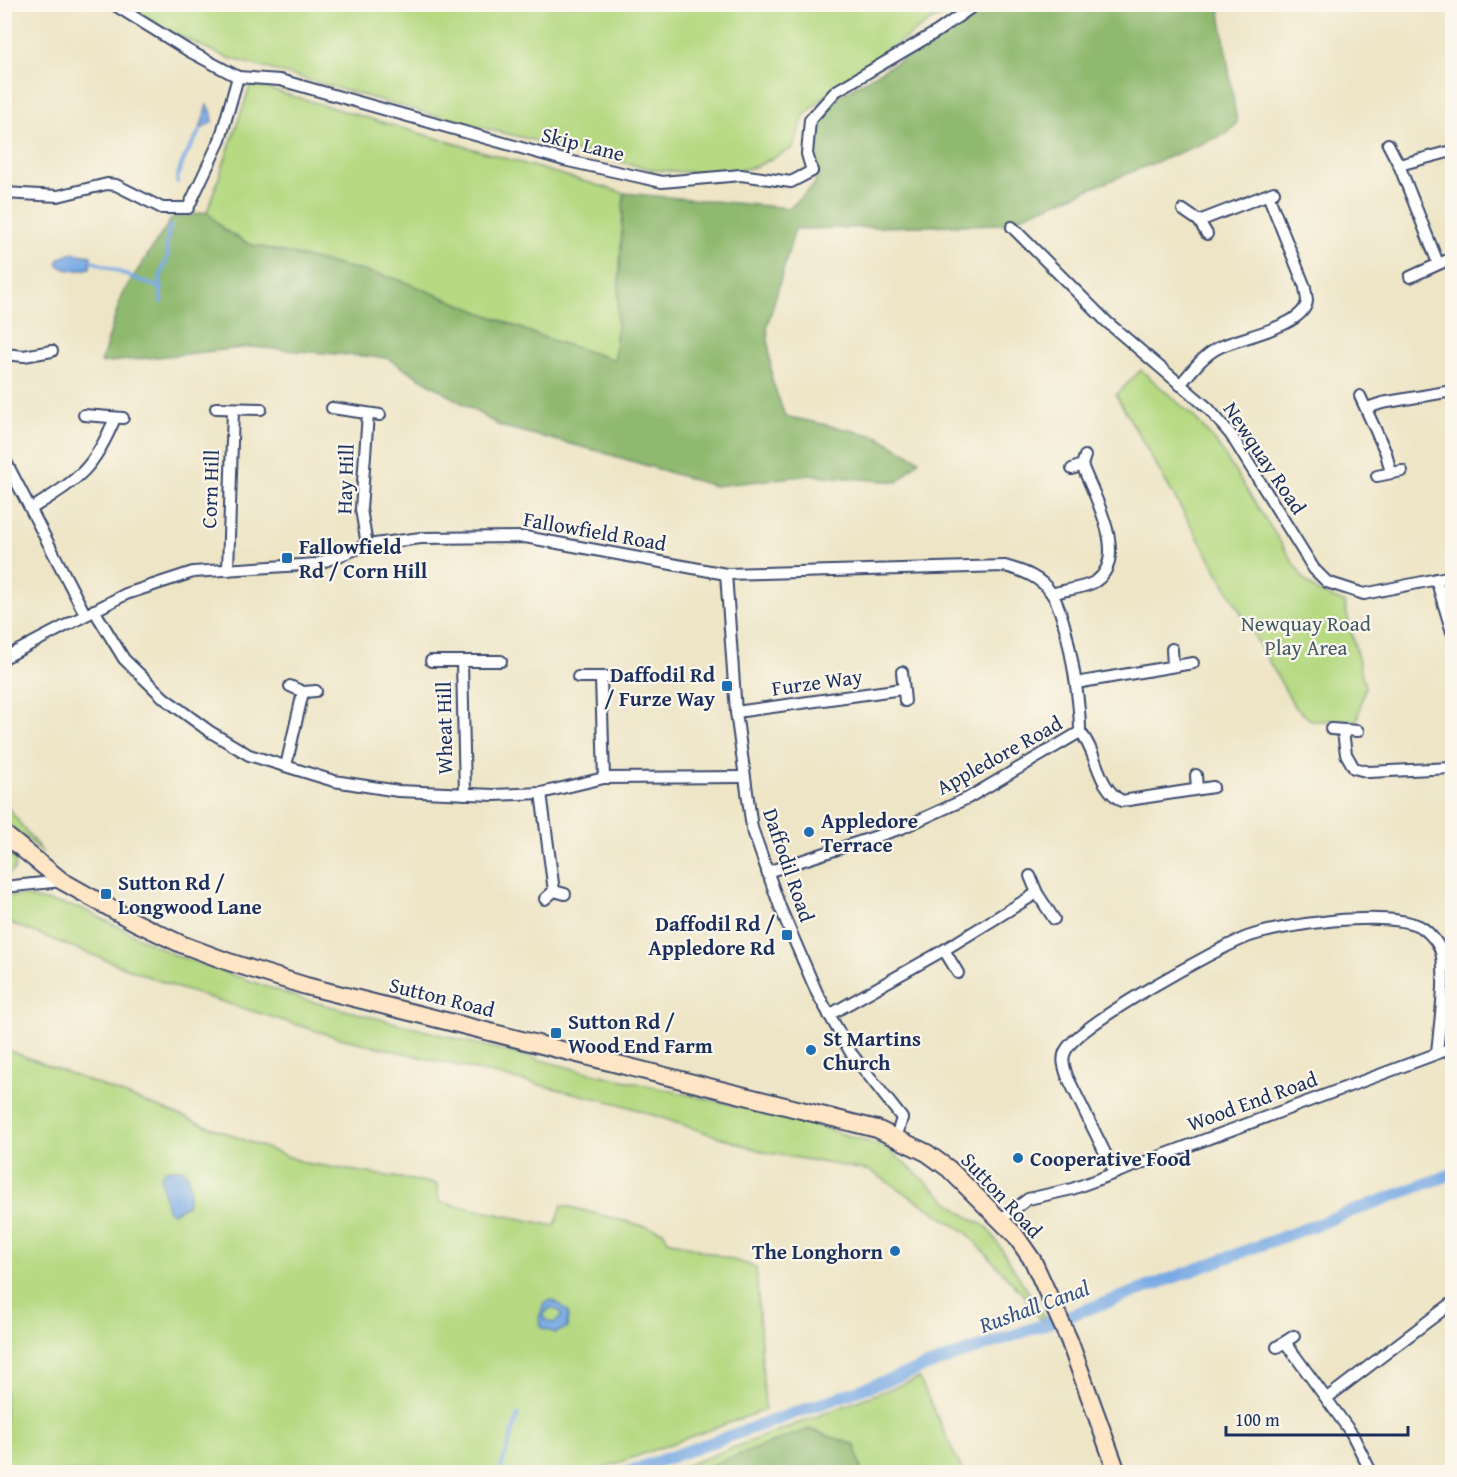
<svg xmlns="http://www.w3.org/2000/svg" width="1457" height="1477" viewBox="0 0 1457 1477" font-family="'Gentium Book Plus',serif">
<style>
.green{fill:#b6d982;stroke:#688470;stroke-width:1.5}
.forest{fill:#90b970;stroke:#567467;stroke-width:1.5}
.water{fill:#79aae4;stroke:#4a6ca1;stroke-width:1.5;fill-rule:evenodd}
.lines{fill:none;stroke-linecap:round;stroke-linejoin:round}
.stream{stroke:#79aae4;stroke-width:4}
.canal{stroke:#79aae4;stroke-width:12}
.street-casing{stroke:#3b4a6e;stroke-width:14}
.secondary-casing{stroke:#3b4a6e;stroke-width:20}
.street{stroke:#fff;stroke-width:10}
.secondary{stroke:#fee5c5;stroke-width:16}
.poi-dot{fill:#1f6fb2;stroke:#fbf7ec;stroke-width:2}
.labels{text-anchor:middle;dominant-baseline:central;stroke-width:4.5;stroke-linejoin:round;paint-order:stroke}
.street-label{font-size:21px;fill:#1b2f5e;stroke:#fbf7ec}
.poi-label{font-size:21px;font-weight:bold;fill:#1b2f5e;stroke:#fbf7ec;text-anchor:start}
.park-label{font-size:21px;fill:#425a67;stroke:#fbf7ec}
.water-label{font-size:22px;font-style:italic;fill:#375486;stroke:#fbf7ec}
</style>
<rect width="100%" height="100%" fill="#fbf7ec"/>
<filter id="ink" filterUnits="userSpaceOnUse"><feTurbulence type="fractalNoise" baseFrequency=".0167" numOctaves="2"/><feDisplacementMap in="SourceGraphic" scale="12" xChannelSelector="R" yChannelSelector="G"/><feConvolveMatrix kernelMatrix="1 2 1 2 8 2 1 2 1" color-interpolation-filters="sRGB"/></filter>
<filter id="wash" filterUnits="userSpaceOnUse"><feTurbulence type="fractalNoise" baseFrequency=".008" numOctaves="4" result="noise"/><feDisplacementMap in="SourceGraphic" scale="24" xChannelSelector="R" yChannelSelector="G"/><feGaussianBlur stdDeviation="1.35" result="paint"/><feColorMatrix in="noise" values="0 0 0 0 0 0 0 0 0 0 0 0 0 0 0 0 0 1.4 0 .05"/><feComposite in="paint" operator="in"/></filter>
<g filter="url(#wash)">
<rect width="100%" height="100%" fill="#eee5c6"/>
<g class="green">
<path d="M126,5H970L932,20L837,85L804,116L793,148L755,167L718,174L654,170L451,120L226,57L177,35Z"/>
<path d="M251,84L624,193L615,361L545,338L397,279L249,244L224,230L207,212Z"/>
<path d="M1141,370L1194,417L1218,445L1304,579L1318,592L1344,602L1365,687L1357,720L1312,721L1295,707L1116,395Z"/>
<path d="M5,804L43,853L5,821Z"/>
<path d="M5,849L16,862L14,870L5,876Z"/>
<path d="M5,896H21L81,908L172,954L302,999L583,1071L795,1119L887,1148L962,1213L988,1228L1044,1317L1039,1319L1026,1298L967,1233L871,1171L764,1152L620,1104L336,1037L178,988L5,921Z"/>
<path d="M5,1049L305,1163L437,1184L439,1202L555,1226L562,1205L663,1231L668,1240L756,1267L765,1410L593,1472H5Z"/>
<path d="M919,1378L963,1472H668Z"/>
</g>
<g class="forest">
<path d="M982,5H1219L1237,123L1228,133L1003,224L795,229L767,327L772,380L785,416L877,436L919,460L898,482L811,475L714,486L598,451L500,426L387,358L251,347L101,363L122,294L172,218L207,212L224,230L249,244L397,279L545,338L615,360L624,193L790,208L815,184V124L840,95L940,37Z"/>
<path d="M809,1429L855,1445L862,1472H692Z"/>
</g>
<g class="water">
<path d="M207,105L211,110L213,121L200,130Z"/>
<path d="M72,253L91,256L90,268C79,271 65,272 57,264L59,259Z"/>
<path d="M169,1169H183C193,1179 190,1193 187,1205L173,1213L167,1210L161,1179L163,1172Z"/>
<path d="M551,1300L561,1305L568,1312L567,1328L555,1333L542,1328L539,1318L544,1303ZM550,1308L560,1311L562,1316L554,1323L545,1320L543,1315Z"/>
</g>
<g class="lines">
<g class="stream">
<path d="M177,182C179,162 192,147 200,130"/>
<path d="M92,261L162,289"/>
<path d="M161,302L160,278L168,255L166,245L170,226"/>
<path d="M500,1472L518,1415"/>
</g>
<path class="canal" d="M628,1472L1116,1299L1452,1174"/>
</g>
</g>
<g filter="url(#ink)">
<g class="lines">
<defs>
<g id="street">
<path d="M113,4L189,51L238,77L280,80L564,160L662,182L741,175L791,182L812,171L807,154L810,120L836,91L938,31L976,4"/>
<path d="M1388,144L1399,165L1438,263"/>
<path d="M1399,165L1452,151"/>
<path d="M4,193L58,196L107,184L116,185L162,208H188L220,140L238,77"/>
<path d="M1183,210L1199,221L1207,234"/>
<path d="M1199,221L1274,192"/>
<path d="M1012,227L1107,322L1208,408L1231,435L1314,569L1327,582L1364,594L1452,576"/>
<path d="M1410,277L1452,258"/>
<path d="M4,354L24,356L52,351"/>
<path d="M1180,385C1191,372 1203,355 1220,347C1240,337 1304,327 1307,301C1307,297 1305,291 1305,287L1268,195"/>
<path d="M1360,396L1386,453L1391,473"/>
<path d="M216,408L261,409"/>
<path d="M332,408L380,415"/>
<path d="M1367,408L1382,403L1452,391"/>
<path d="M84,415L123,418"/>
<path d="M4,458L85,614"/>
<path d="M1072,469L1082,465L1085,456"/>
<path d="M1377,476L1402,471"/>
<path d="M31,509C78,479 93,471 115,418"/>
<path d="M367,545L361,509L368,414"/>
<path d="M228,570L233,409"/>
<path d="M726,574L736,712L752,828L780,907L817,993L851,1053L902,1118L896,1138"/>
<path d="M1436,579L1452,632"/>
<path d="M1052,594C1066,589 1084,589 1096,581C1130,557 1093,494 1082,465"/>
<path d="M94,610L124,659L164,698L209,731L249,755L334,781L398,791L494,795L541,793L604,778L744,777"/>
<path d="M1172,649L1173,665"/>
<path d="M4,658L126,594L193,572L317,564L367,545L421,538L525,537L726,574L1005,566C1023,571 1041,577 1052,594C1068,619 1080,701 1080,732"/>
<path d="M431,661H501"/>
<path d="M462,662L465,794"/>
<path d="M902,672L905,701"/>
<path d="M578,677H611"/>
<path d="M601,678L604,778"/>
<path d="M1076,683L1193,663"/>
<path d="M290,686L303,692L316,691"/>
<path d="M736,712L902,689"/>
<path d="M1331,729L1358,731"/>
<path d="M1080,732C1098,752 1096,787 1122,801L1213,787"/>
<path d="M1343,732L1346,754L1354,768L1369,772L1452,768"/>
<path d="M286,766L303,692"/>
<path d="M1196,775L1197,789"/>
<path d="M541,793L554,891"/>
<path d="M767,872L902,828L968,798L1080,732"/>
<path d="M1030,876L1037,893L1054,919"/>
<path d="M4,887L62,881"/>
<path d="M545,899L554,891L565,894"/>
<path d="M944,950L958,973"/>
<path d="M829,1015L944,950L1037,893"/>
<path d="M1115,1173L1067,1076C1064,1066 1061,1059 1066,1050C1081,1023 1214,950 1247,937C1284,924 1383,910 1419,926C1426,929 1437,941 1440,949C1448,970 1439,1029 1437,1053"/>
<path d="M1000,1220L1028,1199L1072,1189L1452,1048"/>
<path d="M1285,1342L1352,1434L1371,1472"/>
<path d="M1277,1347L1294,1336"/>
<path d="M1327,1398L1452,1303"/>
</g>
<path id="secondary" d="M4,834L62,881L135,922L181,944L229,962L306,986L877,1129L927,1153L949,1169L1015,1235L1033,1261L1069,1340L1117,1472"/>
</defs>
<use href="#street" class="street-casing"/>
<use href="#secondary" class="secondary-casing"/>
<use href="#street" class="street"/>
<use href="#secondary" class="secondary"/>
</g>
</g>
<g class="poi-dot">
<rect x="281" y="552" width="12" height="12" rx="3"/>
<rect x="721" y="680" width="12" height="12" rx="3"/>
<circle cx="809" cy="832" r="6"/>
<rect x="100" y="888" width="12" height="12" rx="3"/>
<rect x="781" y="929" width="12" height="12" rx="3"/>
<rect x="550" y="1027" width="12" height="12" rx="3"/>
<circle cx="811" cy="1050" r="6"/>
<circle cx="1018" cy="1158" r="6"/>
<circle cx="895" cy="1251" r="6"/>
</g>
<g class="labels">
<g class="street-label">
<text transform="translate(583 144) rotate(14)">Skip Lane</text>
<text transform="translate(1265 458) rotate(56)">Newquay Road</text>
<text transform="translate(345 479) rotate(-88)">Hay Hill</text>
<text transform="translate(210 489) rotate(-88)">Corn Hill</text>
<text transform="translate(595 531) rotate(10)">Fallowfield Road</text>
<text transform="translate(817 682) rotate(-8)">Furze Way</text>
<text transform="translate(444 728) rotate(-91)">Wheat Hill</text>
<text transform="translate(999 755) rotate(-29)">Appledore Road</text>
<text transform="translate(789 865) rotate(71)">Daffodil Road</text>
<text transform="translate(442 997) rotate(14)">Sutton Road</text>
<text transform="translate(1252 1101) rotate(-20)">Wood End Road</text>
<text transform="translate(1002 1195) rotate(47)">Sutton Road</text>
</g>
<g class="poi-label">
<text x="299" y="546">Fallowfield<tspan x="299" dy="24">Rd / Corn Hill</tspan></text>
<text x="715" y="674" text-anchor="end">Daffodil Rd<tspan x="715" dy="24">/ Furze Way</tspan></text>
<text x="821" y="820">Appledore<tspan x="821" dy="24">Terrace</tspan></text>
<text x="118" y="882">Sutton Rd /<tspan x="118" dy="24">Longwood Lane</tspan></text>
<text x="775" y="923" text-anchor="end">Daffodil Rd /<tspan x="775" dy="24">Appledore Rd</tspan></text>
<text x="568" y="1021">Sutton Rd /<tspan x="568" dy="24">Wood End Farm</tspan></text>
<text x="823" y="1038">St Martins<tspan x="823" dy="24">Church</tspan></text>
<text x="1030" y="1158">Cooperative Food</text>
<text x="883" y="1251" text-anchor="end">The Longhorn</text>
</g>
<g class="park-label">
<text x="1306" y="623">Newquay Road<tspan x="1306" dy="24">Play Area</tspan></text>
</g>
<g class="water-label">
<text transform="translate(1034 1306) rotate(-20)">Rushall Canal</text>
</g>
</g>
<rect width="1457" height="1477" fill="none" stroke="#fbf7ec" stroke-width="24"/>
<path d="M1226 1426v9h182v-9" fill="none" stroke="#1b2f5e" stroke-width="3"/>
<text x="1235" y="1426" font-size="18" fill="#1b2f5e" stroke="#fbf7ec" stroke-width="4.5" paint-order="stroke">100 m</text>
</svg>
